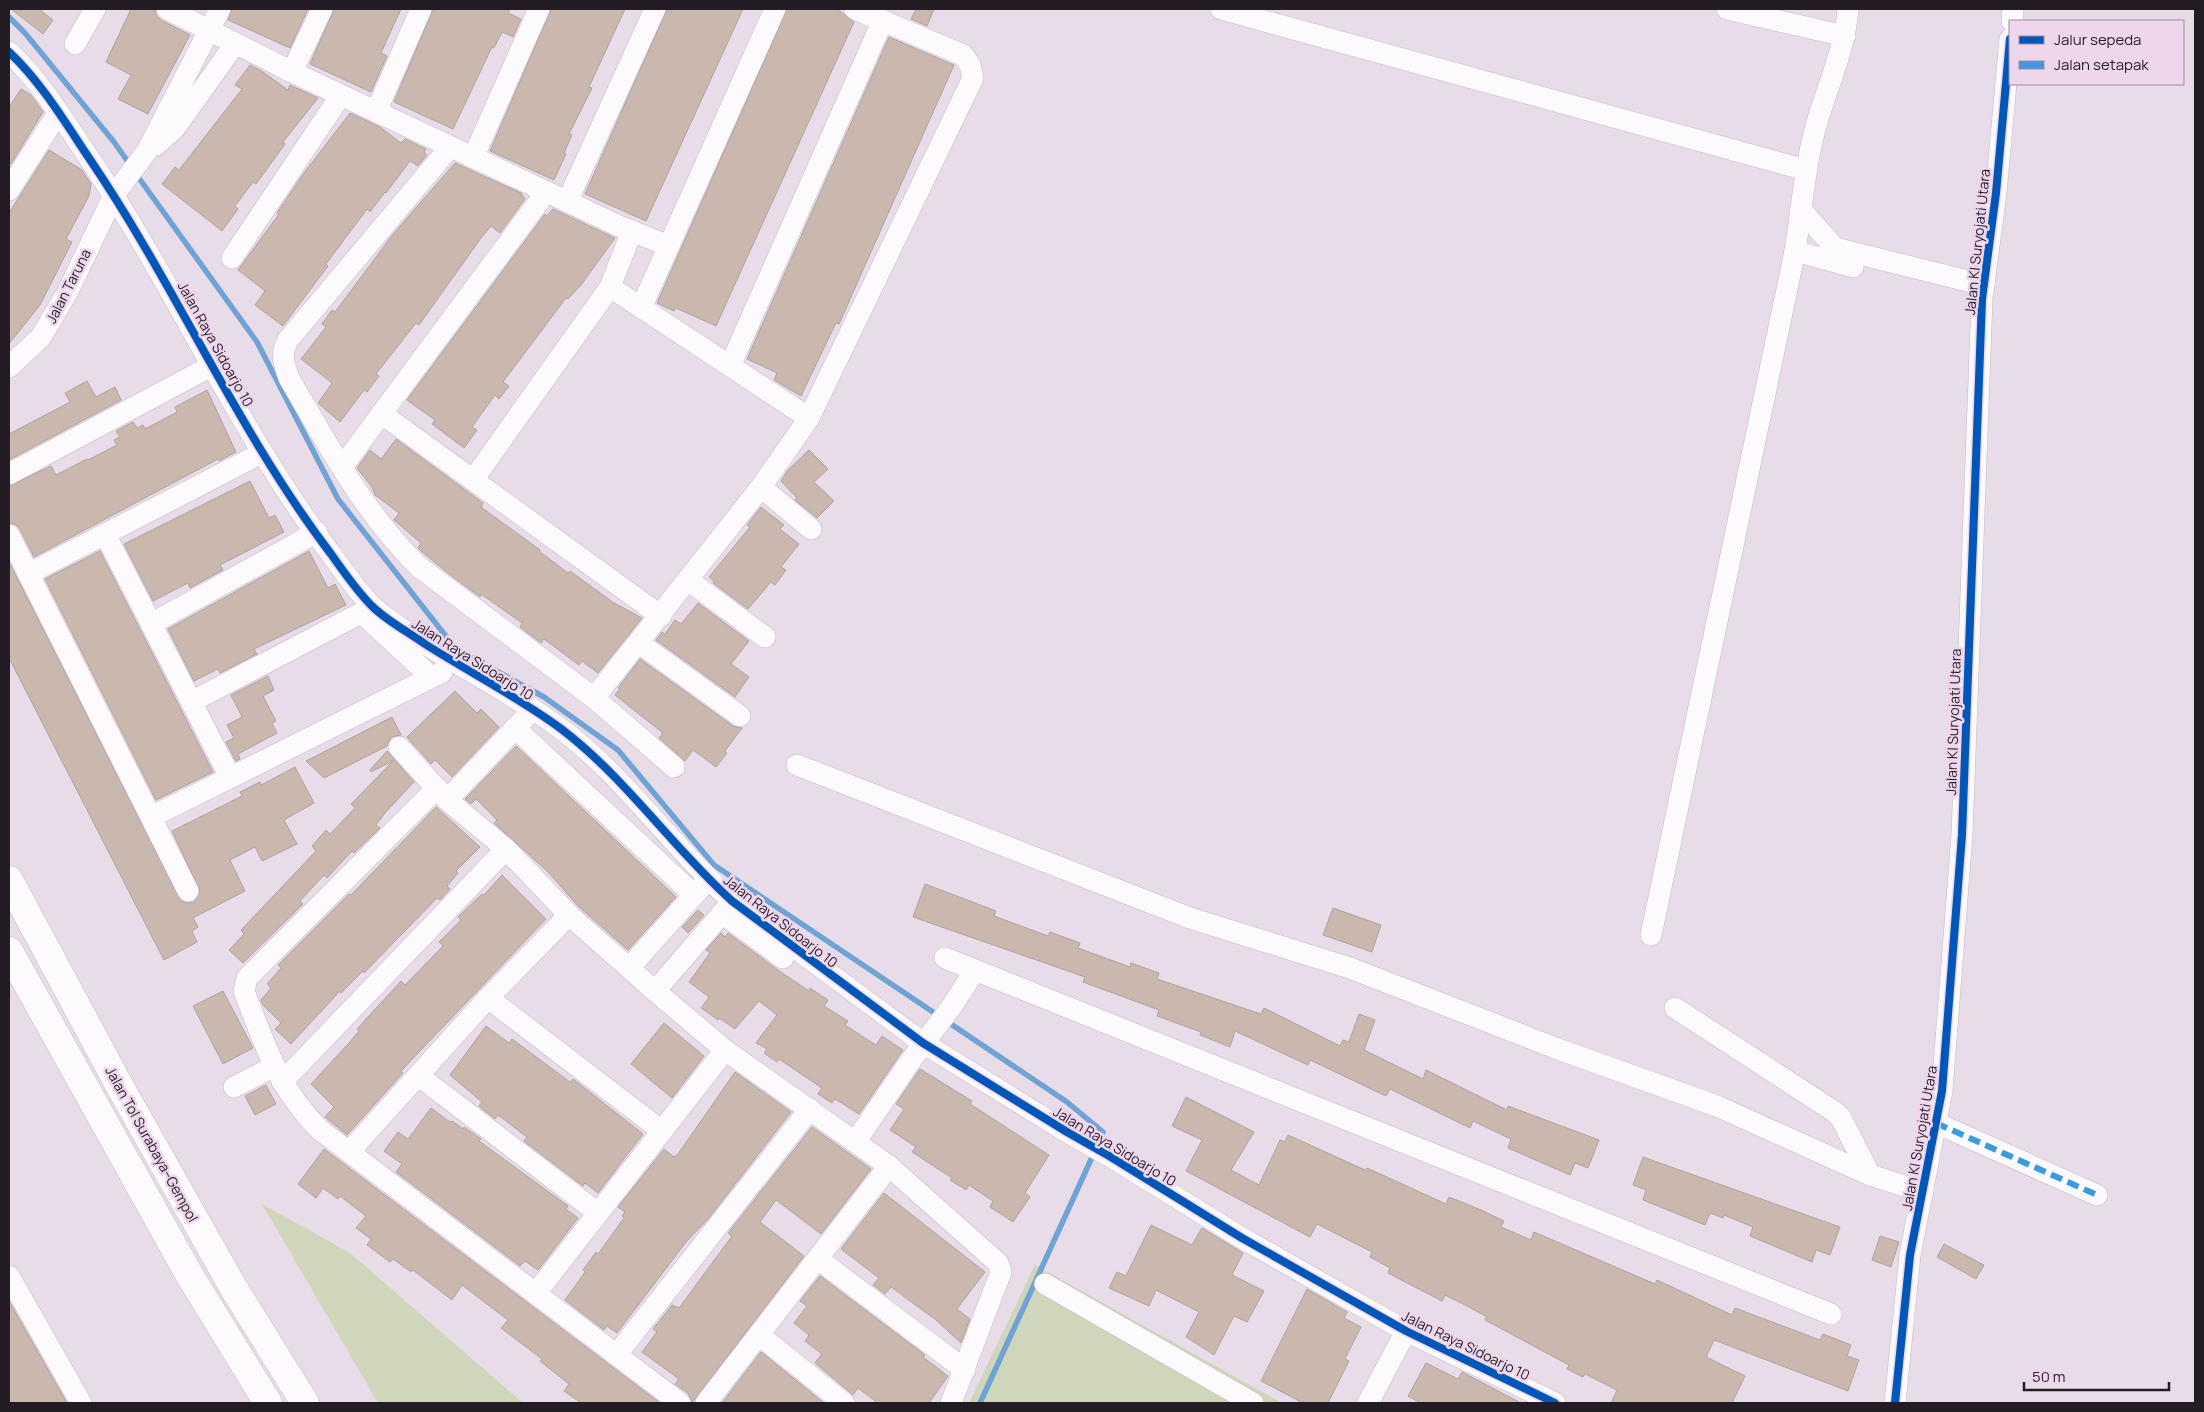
<svg xmlns="http://www.w3.org/2000/svg" width="2204" height="1412" viewBox="0 0 2204 1412" font-family="Manrope,sans-serif">
<style>
.green{fill:#d0d6bb}
.lines{fill:none;stroke-linecap:round;stroke-linejoin:round}
.stream{stroke:#6fa3d5;stroke-width:5.5}
.building{fill:#cab7ad;stroke:#ada3a5}
.minor-casing{stroke:#c3b9c3;stroke-width:22}
.highway-casing{stroke:#c3b9c3;stroke-width:29}
.minor{stroke:#fcfafc;stroke-width:21}
.highway{stroke:#fcfafc;stroke-width:28}
.quiet{stroke:#3c9be0;stroke-width:6;stroke-dasharray:12 6;stroke-linecap:butt}
.cycleway-casing{stroke:#eed6ed;stroke-width:11}
.cycleway{stroke:#0057b8;stroke-width:8}
.labels{text-anchor:middle;dominant-baseline:central;stroke-width:5;stroke-linejoin:round;paint-order:stroke}
.street-label{font-size:14px;fill:#241c24;stroke:#eed6ed}
</style>
<rect width="100%" height="100%" fill="#e8dce8"/>
<g class="green">
<path d="M262,1204L350,1253L523,1403H378Z"/>
<path d="M1035,1265L1282,1403H969Z"/>
</g>
<g class="lines">
<g class="stream">
<path d="M9,17L25,33L114,142L131,166"/>
<path d="M136,174L257,342L338,499L456,649L544,697L618,750L714,865L1067,1102L1103,1132L1097,1144"/>
<path d="M980,1403L1094,1153"/>
</g>
</g>
<g class="building">
<path d="M11,9H39L53,20L43,34Z"/>
<path d="M131,9H155L156,15L161,20L190,35L148,114L118,99L131,75L106,62Z"/>
<path d="M232,9H308L290,48L228,20Z"/>
<path d="M334,9H401L381,53L387,56L371,92L310,64Z"/>
<path d="M433,9H510L508,13L521,19L513,37L502,32L494,48L492,47L453,129L394,102Z"/>
<path d="M551,9H625L589,87L592,88L569,134L572,135L564,153L566,154L554,180L490,151Z"/>
<path d="M667,9H743L646,221L585,194Z"/>
<path d="M787,9H837L854,22L716,326L676,308L674,311L657,303Z"/>
<path d="M916,9H934L927,26L911,19Z"/>
<path d="M889,37L954,65L839,324L836,323L801,396L774,380L777,373L747,359Z"/>
<path d="M250,65L263,72L288,90L290,85L318,98L283,142L285,144L256,184L253,182L235,206L238,209L222,231L162,184L175,167L179,170L242,89L235,85Z"/>
<path d="M21,89L31,95L43,112L11,164L9,163V107Z"/>
<path d="M350,113L380,127L401,143L405,139L426,149L424,152L427,155L418,166L410,161L386,193L385,192L370,212L367,209L326,264L328,266L283,326L255,305L265,291L238,270L279,214L277,213L304,173Z"/>
<path d="M49,150L82,170L91,184L89,196L66,239L72,242L40,305L9,344V213Z"/>
<path d="M455,163L521,193L525,199L500,233L491,226L481,238L419,325L416,323L376,374L379,376L367,392L364,390L340,422L318,403L332,383L301,359L326,327L322,324L332,310L335,312L394,233Z"/>
<path d="M553,209L615,238L581,285L568,299L566,298L503,382L509,386L499,399L495,395L472,427L477,430L464,448L432,424L435,420L407,400L545,214L547,216Z"/>
<path d="M87,381L96,397L115,387L121,400L9,460V434L70,402L65,393Z"/>
<path d="M207,390L236,452L219,461L218,459L34,557L20,529L15,524L9,523V486L51,466L56,475L87,459L88,460L117,445L114,440L120,437L116,431L133,422L137,428L143,425L145,429L177,412L175,407Z"/>
<path d="M396,439L483,503L481,507L540,550L539,551L568,573L570,571L614,603L642,618L598,673L582,661L579,665L544,639L541,643L520,627L522,623L481,594L480,597L449,574L421,551L418,548L421,543L394,520L399,513L375,495L372,487L357,468L370,450L381,459Z"/>
<path d="M809,450L828,469L814,482L834,501L817,518L795,500L797,498L781,481L788,470Z"/>
<path d="M250,481L269,518L275,515L284,532L220,565L223,570L190,588L188,583L153,601L124,544Z"/>
<path d="M761,507L784,525L780,529L799,544L781,567L786,570L775,585L771,582L748,609L713,583L714,581L709,577L750,527L747,525Z"/>
<path d="M100,551L213,772L156,800L45,579Z"/>
<path d="M309,551L328,588L335,584L346,605L254,649L257,654L220,673L218,669L194,681L168,629Z"/>
<path d="M9,562L181,901L187,903L194,902L200,891L172,831L242,796L240,792L260,782L261,785L295,767L314,803L284,820L297,844L262,861L255,847L230,860L245,891L193,918L198,927L192,931L197,942L164,960L9,658Z"/>
<path d="M698,603L749,641L731,664L749,677L735,697L656,640L662,632L665,634L675,620L681,624Z"/>
<path d="M640,659L733,726L742,728L725,751L727,753L716,767L693,750L685,761L659,738L663,733L615,695L620,689L618,688Z"/>
<path d="M268,676L274,690L263,696L276,721L272,723L277,733L238,754L240,759L236,761L226,742L234,738L227,725L242,717L231,695Z"/>
<path d="M455,691L477,713L481,709L499,727L452,777L435,760L431,764L407,737Z"/>
<path d="M392,717L401,735L391,737L387,746L324,778L306,761Z"/>
<path d="M516,746L676,897L628,950L578,906L548,872L494,823L497,820L476,799L471,804L465,799Z"/>
<path d="M387,751L414,782L385,813L376,825L380,828L354,853L352,851L327,878L324,875L300,901L303,904L243,963L229,950L244,934L241,930L316,851L312,846L326,830L330,834L355,808L351,804L393,761L371,772L370,770Z"/>
<path d="M436,807L480,847L456,871L458,873L447,886L450,889L440,900L437,898L364,973L363,971L341,993L340,991L291,1044L275,1029L281,1023L263,1005L261,1000L271,988L267,984L281,968L278,965L349,894L351,895Z"/>
<path d="M502,875L546,919L401,1071L403,1073L347,1135L325,1117L334,1107L311,1084L349,1043L359,1031L357,1029L401,981L405,985L443,946L439,942L461,920L458,917L482,894L484,895Z"/>
<path d="M925,884L996,911L994,916L1048,936L1050,932L1080,943L1078,948L1130,967L1131,963L1159,973L1157,979L1261,1014L1264,1008L1340,1046L1343,1040L1349,1042L1359,1014L1375,1020L1364,1050L1423,1079L1426,1070L1507,1110L1508,1106L1599,1140L1588,1168L1575,1163L1570,1175L1508,1148L1511,1139L1473,1121L1470,1128L1390,1089L1386,1096L1310,1060L1308,1065L1235,1031L1230,1047L1200,1035L1201,1032L1157,1016L1159,1010L1083,982L1085,977L913,917Z"/>
<path d="M1333,908L1381,925L1372,952L1323,935Z"/>
<path d="M698,910L704,915L688,933L682,927Z"/>
<path d="M721,933L725,937L728,933L778,970L809,991L810,988L828,1000L824,1006L848,1021L845,1025L876,1045L882,1036L903,1050L859,1114L835,1099L832,1103L818,1094L822,1088L779,1059L777,1062L764,1053L767,1049L756,1043L777,1015L759,1001L735,1029L719,1018L718,1020L701,1008L709,997L689,982L710,953L706,950Z"/>
<path d="M223,991L253,1048L223,1064L193,1006Z"/>
<path d="M664,1023L704,1056L672,1098L631,1064Z"/>
<path d="M486,1026L509,1043L512,1039L570,1082L573,1079L643,1134L598,1193L585,1183L583,1186L524,1141L527,1137L498,1115L495,1119L479,1106L482,1102L450,1075Z"/>
<path d="M920,1069L972,1101L970,1104L1049,1155L1025,1193L1030,1197L1013,1222L990,1207L993,1201L969,1185L966,1190L950,1180L952,1178L912,1152L916,1147L890,1130L904,1109L896,1104Z"/>
<path d="M735,1072L791,1112L708,1219L686,1242L617,1333L607,1326L604,1330L565,1300L585,1272L583,1270L596,1252L598,1254L624,1218L622,1216L625,1212L618,1207L664,1149L674,1157L678,1154Z"/>
<path d="M266,1085L276,1104L255,1115L245,1096Z"/>
<path d="M1186,1097L1254,1132L1231,1170L1259,1185L1280,1140L1285,1142L1288,1135L1365,1170L1367,1168L1446,1204L1449,1197L1481,1210L1504,1221L1501,1227L1531,1240L1534,1232L1655,1284L1657,1280L1732,1315L1735,1308L1820,1340L1823,1334L1851,1345L1847,1356L1859,1360L1848,1391L1714,1340L1706,1357L1745,1376L1732,1403H1611L1617,1390L1585,1374L1583,1377L1567,1369L1569,1365L1485,1320L1487,1317L1467,1306L1445,1295L1442,1301L1388,1273L1390,1268L1370,1257L1372,1252L1317,1224L1310,1237L1186,1171L1202,1140L1172,1126Z"/>
<path d="M431,1108L450,1122L452,1121L463,1129L464,1127L481,1139L479,1141L568,1206L566,1209L578,1218L538,1270L525,1261L520,1266L396,1172L402,1164L384,1151L398,1132L408,1139Z"/>
<path d="M812,1127L871,1169L821,1234L776,1200L760,1222L804,1256L692,1403L688,1393L675,1384L679,1379L642,1352L657,1332L653,1329L672,1305L679,1308L732,1236L728,1233Z"/>
<path d="M324,1149L660,1403H581L564,1391L569,1384L540,1361L542,1359L501,1328L508,1320L462,1285L452,1300L413,1270L411,1272L393,1259L390,1262L367,1245L371,1239L356,1228L366,1216L340,1196L338,1199L323,1188L316,1198L298,1184Z"/>
<path d="M1643,1157L1840,1227L1830,1255L1816,1250L1812,1262L1750,1236L1753,1227L1724,1215L1723,1218L1710,1213L1705,1225L1643,1200L1646,1190L1633,1185Z"/>
<path d="M884,1193L985,1272L957,1309L970,1319L961,1343L936,1320L891,1287L885,1294L873,1285L879,1278L841,1249Z"/>
<path d="M1151,1225L1192,1245L1202,1228L1243,1253L1232,1275L1264,1291L1247,1322L1234,1316L1214,1355L1186,1337L1199,1312L1156,1290L1149,1306L1109,1288L1117,1272L1126,1276Z"/>
<path d="M1880,1236L1899,1242L1891,1267L1872,1260Z"/>
<path d="M1944,1244L1984,1265L1976,1279L1937,1257Z"/>
<path d="M820,1276L925,1355L923,1357L948,1376L929,1403H878L858,1388L853,1395L815,1363L822,1354L805,1341L809,1335L794,1323L807,1306L800,1301Z"/>
<path d="M1307,1289L1347,1312L1344,1318L1361,1327L1345,1359L1349,1361L1328,1403H1303L1261,1381Z"/>
<path d="M9,1301L67,1403H9Z"/>
<path d="M761,1352L824,1403H722Z"/>
<path d="M1426,1363L1458,1379L1462,1372L1521,1403H1421L1408,1396Z"/>
</g>
<g class="lines">
<defs>
<g id="minor">
<path d="M167,9L292,72L619,226L669,246"/>
<path d="M1221,9L1806,170"/>
<path d="M1727,9L1845,36"/>
<path d="M2012,21L2013,9"/>
<path d="M75,44L95,9"/>
<path d="M9,52C42,83 66,124 91,161C177,288 238,432 331,554C344,572 358,593 374,608C389,622 408,632 425,644C469,672 518,697 560,728C625,777 672,847 732,901L923,1043L1067,1132L1111,1157L1242,1238L1406,1331L1555,1403"/>
<path d="M292,72L322,9"/>
<path d="M376,112L421,9"/>
<path d="M156,145L175,128L235,44"/>
<path d="M450,147L288,340C280,353 284,365 289,378C328,445 364,513 419,567L594,698L674,767"/>
<path d="M473,158L539,9"/>
<path d="M9,190L58,113"/>
<path d="M567,202L655,9"/>
<path d="M1801,210L1835,248L1984,285"/>
<path d="M1795,251L1853,267"/>
<path d="M232,258L341,95"/>
<path d="M610,287L809,418"/>
<path d="M641,308L775,9"/>
<path d="M730,366L883,20"/>
<path d="M9,367L41,337L68,291L114,195L147,151L220,9"/>
<path d="M382,414L661,616"/>
<path d="M342,467L546,192"/>
<path d="M9,474L213,365"/>
<path d="M473,480L610,287L632,231"/>
<path d="M761,487L811,529"/>
<path d="M105,534L230,777"/>
<path d="M9,535L188,891"/>
<path d="M28,574L250,459"/>
<path d="M688,580L765,637"/>
<path d="M365,616L431,677"/>
<path d="M151,624L317,532"/>
<path d="M639,643L740,716"/>
<path d="M594,698L761,487L809,418L973,78L970,65L963,55L855,9"/>
<path d="M191,702L361,613"/>
<path d="M515,728L694,895"/>
<path d="M399,747L447,800L506,849L569,915L655,991L725,1050L889,1166L998,1263L1001,1272L951,1403"/>
<path d="M797,765L1190,918L1350,968L1558,1049L1717,1106L1870,1175L1923,1192"/>
<path d="M437,788L247,978L244,991C264,1043 279,1090 320,1130L680,1403"/>
<path d="M447,800L525,718"/>
<path d="M151,817L442,672"/>
<path d="M722,913L783,958"/>
<path d="M1651,935L1795,251C1802,207 1805,162 1818,119C1829,82 1845,48 1848,9"/>
<path d="M945,958L1831,1314"/>
<path d="M629,968L703,885"/>
<path d="M655,991L731,903"/>
<path d="M488,998L662,1131"/>
<path d="M1675,1008L1835,1112L1841,1118L1870,1175"/>
<path d="M419,1076L598,1213"/>
<path d="M282,1082L506,849"/>
<path d="M234,1087L273,1067"/>
<path d="M1936,1123L2097,1195"/>
<path d="M856,1141L909,1063L952,1006L975,970"/>
<path d="M349,1152L488,998L569,915"/>
<path d="M818,1259L965,1370"/>
<path d="M9,1276L81,1403"/>
<path d="M1045,1284L1253,1403"/>
<path d="M536,1293L725,1050"/>
<path d="M759,1335L844,1403"/>
<path d="M617,1354L810,1109"/>
<path d="M706,1403L889,1166"/>
<path d="M1368,1403L1406,1331"/>
<path d="M1895,1403L1910,1255L1942,1091L1962,835L1982,299L1996,193L2010,39"/>
</g>
<g id="highway">
<path d="M9,880L119,1085L233,1287L305,1403"/>
<path d="M9,951L190,1276L268,1403"/>
</g>
</defs>
<use href="#minor" class="minor-casing"/>
<use href="#highway" class="highway-casing"/>
<use href="#minor" class="minor"/>
<use href="#highway" class="highway"/>
<path class="quiet" d="M1936,1123L2097,1195"/>
<defs>
<g id="cycleway">
<path d="M9,52C42,83 66,124 91,161C177,288 238,432 331,554C344,572 358,593 374,608C389,622 408,632 425,644C469,672 518,697 560,728C625,777 672,847 732,901L923,1043L1067,1132L1111,1157L1242,1238L1406,1331L1555,1403"/>
<path d="M1895,1403L1910,1255L1942,1091L1962,835L1982,299L1996,193L2010,39"/>
</g>
</defs>
<use href="#cycleway" class="cycleway-casing"/>
<use href="#cycleway" class="cycleway"/>
</g>
<g class="labels">
<g class="street-label">
<text transform="translate(1977 242) rotate(-84)">Jalan KI Suryojati Utara</text>
<text transform="translate(68 286) rotate(-63)">Jalan Taruna</text>
<text transform="translate(216 344) rotate(61)">Jalan Raya Sidoarjo 10</text>
<text transform="translate(473 659) rotate(32)">Jalan Raya Sidoarjo 10</text>
<text transform="translate(1953 722) rotate(-88)">Jalan KI Suryojati Utara</text>
<text transform="translate(781 921) rotate(38)">Jalan Raya Sidoarjo 10</text>
<text transform="translate(1919 1138) rotate(-80)">Jalan KI Suryojati Utara</text>
<text transform="translate(152 1144) rotate(61)">Jalan Tol Surabaya–Gempol</text>
<text transform="translate(1115 1146) rotate(31)">Jalan Raya Sidoarjo 10</text>
<text transform="translate(1466 1345) rotate(26)">Jalan Raya Sidoarjo 10</text>
</g>
</g>
<rect width="2204" height="1412" fill="none" stroke="#241c24" stroke-width="20"/>
<rect x="2009" y="20" width="175" height="65" fill="#eed6ed" stroke="#9d8c9d"/>
<rect x="2019" y="36" width="25" height="8" fill="#0057b8" stroke="#9d8c9d"/>
<text x="2054" y="45" font-size="15" fill="#241c24">Jalur sepeda</text>
<rect x="2019" y="61" width="25" height="8" fill="#3c9be0" stroke="#9d8c9d"/>
<text x="2054" y="70" font-size="15" fill="#241c24">Jalan setapak</text>
<path d="M2024 1382v8h145v-8" fill="none" stroke="#241c24" stroke-width="2.5"/>
<text x="2032" y="1382" font-size="15" fill="#241c24" stroke="#eed6ed" stroke-width="4" paint-order="stroke">50 m</text>
</svg>
